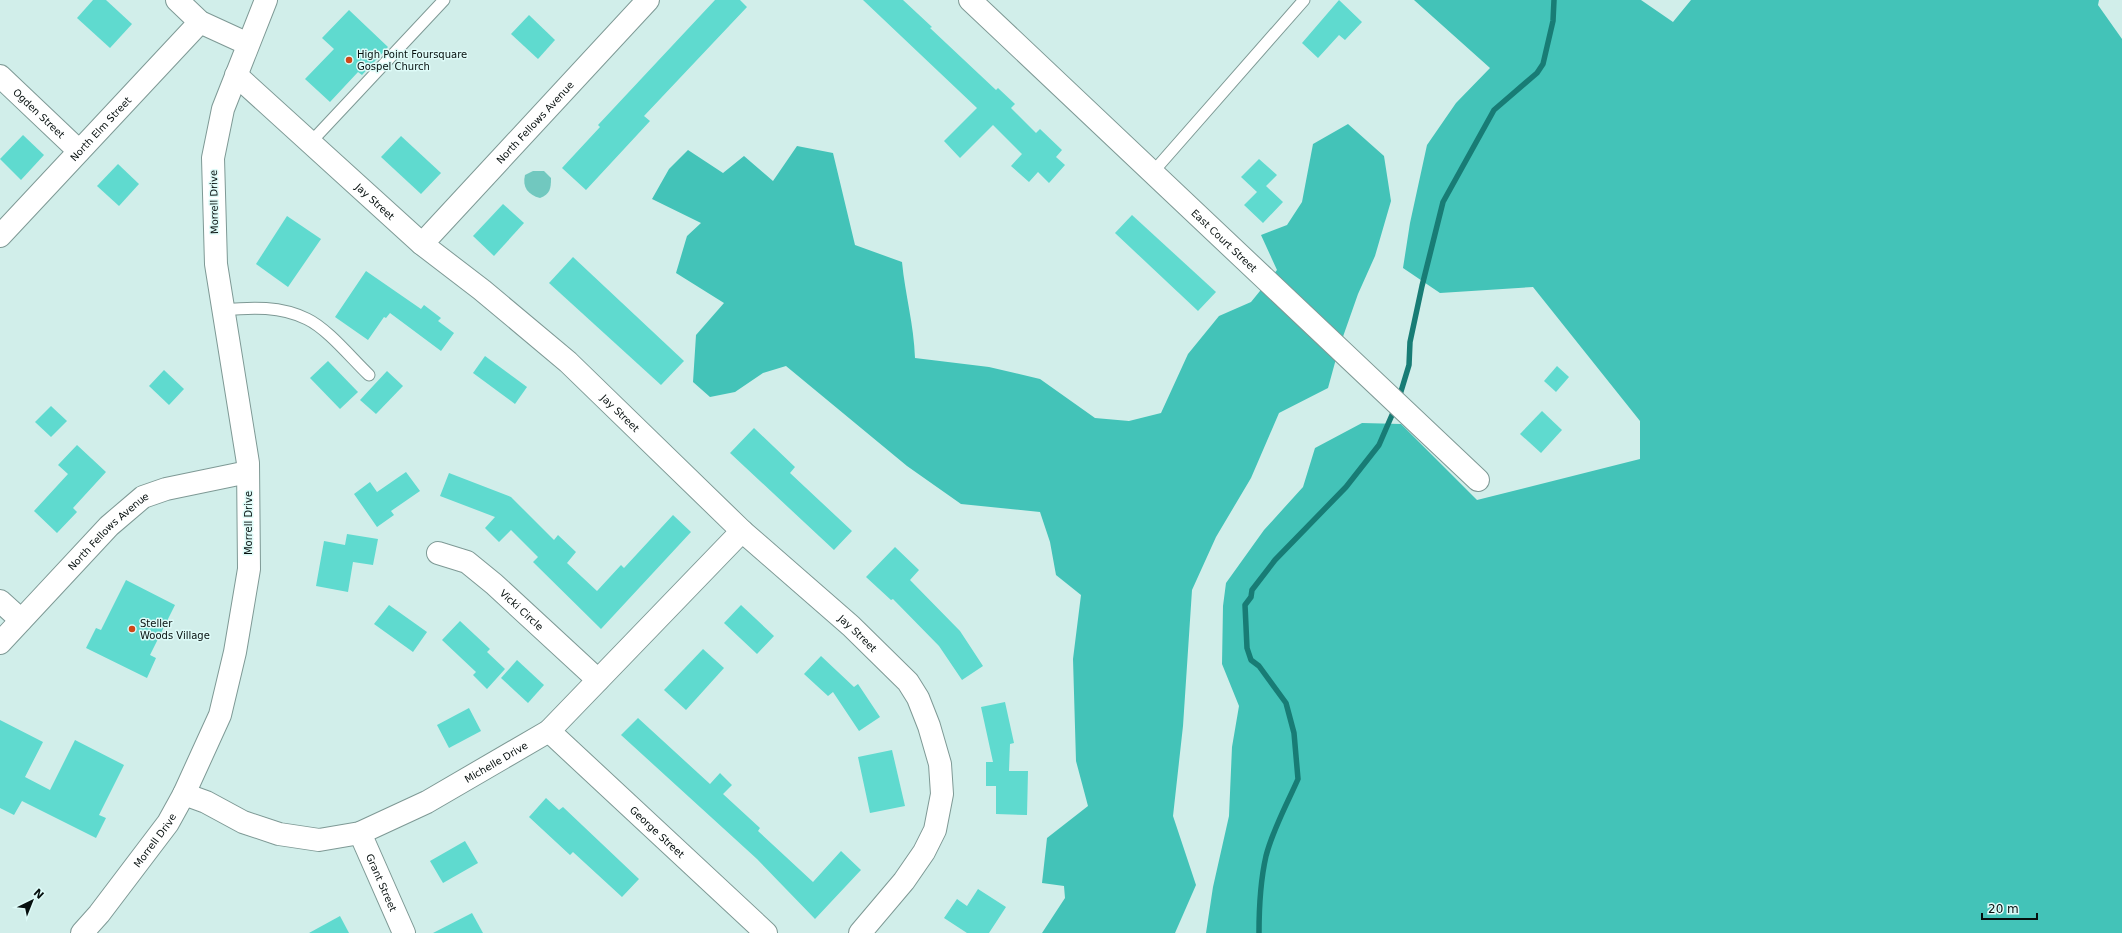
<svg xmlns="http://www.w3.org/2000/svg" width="2122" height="933" viewBox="0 0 2122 933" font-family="'DejaVu Sans',sans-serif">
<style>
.green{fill:#71c8bf}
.forest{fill:#43c3b8}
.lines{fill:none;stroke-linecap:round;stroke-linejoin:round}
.stream{stroke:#187c75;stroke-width:5.5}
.building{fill:#5fdacf}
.service-casing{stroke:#7e9995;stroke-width:13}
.minor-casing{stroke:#7e9995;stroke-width:24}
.secondary-casing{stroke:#7e9995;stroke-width:24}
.service{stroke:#fff;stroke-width:11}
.minor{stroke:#fff;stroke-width:22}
.secondary{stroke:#fff;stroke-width:22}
.poi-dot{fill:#cf4718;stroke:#defbf8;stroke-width:1.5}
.labels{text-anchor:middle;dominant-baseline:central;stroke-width:3;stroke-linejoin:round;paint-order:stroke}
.poi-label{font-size:10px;fill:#060f0e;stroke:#defbf8;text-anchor:start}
.street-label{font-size:10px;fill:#060f0e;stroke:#defbf8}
</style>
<rect width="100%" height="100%" fill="#d1eeea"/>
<path class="green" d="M533,171H544L551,178C551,189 550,194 540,198C528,195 522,187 525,175Z"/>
<g class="forest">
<path d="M1414,0H1641L1673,22L1691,0H2099L2098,5L2122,39V933H1206L1213,887L1229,816L1232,747L1239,706L1222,664L1223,606L1226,583L1264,530L1303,487L1315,448L1362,423L1401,424L1477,500L1640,459V421L1533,287L1440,293L1403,268L1410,223L1427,145L1456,103L1490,68Z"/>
<path d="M1348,124L1384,156L1391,201L1375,256L1358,294L1339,348L1328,388L1279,413L1251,478L1216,537L1192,590L1183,726L1173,816L1196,885L1175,933H1042L1065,898L1064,886L1042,883L1047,838L1088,806L1076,761L1073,659L1081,595L1056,575L1050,542L1040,512L961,504L907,466L786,366L763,373L735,392L710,397L693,382L696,335L724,303L676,273L687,236L701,223L652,199L669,169L688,150L723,173L744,156L773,181L797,146L833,153L855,245L902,262C905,294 914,325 915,358L989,367L1040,379L1095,418L1129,421L1161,413L1188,354L1219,316L1251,302L1277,270L1261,235L1287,225L1302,202L1313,144Z"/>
</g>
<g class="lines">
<g class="stream">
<path d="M1399,398L1409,365L1410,342L1422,286L1443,202L1494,110L1537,73L1543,64L1553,21L1554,0"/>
<path d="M1259,933C1259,910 1261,878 1266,856C1273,829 1287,804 1298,779L1294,733L1286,703L1259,666L1251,660L1247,648L1245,605L1251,597L1252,590L1275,560L1346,487L1379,445L1395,408"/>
</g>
</g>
<g class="building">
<path d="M93,0H106L132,24L110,48L77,18Z"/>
<path d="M715,0H740L747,7L644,116L650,121L586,190L562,168L600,127L598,125Z"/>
<path d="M863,0H903L932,27L930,28L996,90L998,88L1015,104L1011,108L1036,133L1040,129L1062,150L1056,157L1065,165L1049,183L1038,172L1029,182L1011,166L1022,154L993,125L960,158L944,141L977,108Z"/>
<path d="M1339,0L1362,22L1345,40L1339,35L1318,58L1302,43Z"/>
<path d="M349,10L388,47L362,75L358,72L330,102L305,79L334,49L322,38Z"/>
<path d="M529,15L555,40L538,59L511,34Z"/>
<path d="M23,135L44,155L21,180L0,159Z"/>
<path d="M401,136L441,173L421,194L381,157Z"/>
<path d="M1259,159L1277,175L1266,186L1283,202L1263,223L1244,205L1257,192L1241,177Z"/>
<path d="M118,164L139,184L119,206L97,186Z"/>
<path d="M503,204L524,223L494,256L473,236Z"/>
<path d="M1132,215L1216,292L1198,311L1115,233Z"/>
<path d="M287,216L321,239L288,287L256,264Z"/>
<path d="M573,257L684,361L661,385L549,283Z"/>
<path d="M366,271L421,309L424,305L441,318L438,321L454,333L441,351L390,313L386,318L384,317L368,340L335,317Z"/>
<path d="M485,356L527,387L515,404L473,373Z"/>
<path d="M328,361L358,392L340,409L310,378Z"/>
<path d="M1557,366L1569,377L1556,392L1544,381Z"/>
<path d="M164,370L184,389L169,405L149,386Z"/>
<path d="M387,371L403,386L376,414L360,400Z"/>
<path d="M51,406L67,421L51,437L35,422Z"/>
<path d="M1542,411L1562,430L1541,453L1520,434Z"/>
<path d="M754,428L795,467L790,473L852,531L834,550L730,453Z"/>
<path d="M77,445L106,472L73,508L77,512L57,533L34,511L68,474L58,465Z"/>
<path d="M406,472L420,491L391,511L394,515L377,527L354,494L370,482L377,492Z"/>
<path d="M449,473L511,497L554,540L558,535L576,552L567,563L597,591L621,565L624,568L673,515L691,532L601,629L533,562L538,557L511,530L499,542L485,528L495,517L440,496Z"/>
<path d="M347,534L378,539L373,565L353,562L348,592L316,586L324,541L345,545Z"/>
<path d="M895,547L919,570L910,580L960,631L983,666L962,680L939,646L893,599L891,600L866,577Z"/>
<path d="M126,580L175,605L150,655L156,658L147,678L86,648L96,628L101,630Z"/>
<path d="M389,605L427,632L413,652L374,624Z"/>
<path d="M741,605L774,636L757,654L724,623Z"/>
<path d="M460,621L490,649L487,652L505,669L487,689L473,675L476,672L442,640Z"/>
<path d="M703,649L724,668L686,710L664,690Z"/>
<path d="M821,656L854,687L858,684L880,717L859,731L833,692L828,696L804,674Z"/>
<path d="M517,660L544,685L528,703L501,678Z"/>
<path d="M1005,702L1014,743L1010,744L1009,771H1028L1027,815L996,814V786H986V762H993L981,707Z"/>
<path d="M469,708L481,731L449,748L437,725Z"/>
<path d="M638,718L710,784L720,773L732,785L723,794L760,828L758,831L813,882L841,851L861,870L815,919L757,859L621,735Z"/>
<path d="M0,720L43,742L25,777L50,790L75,740L124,765L99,815L106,818L96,838L22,801L14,815L0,808Z"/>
<path d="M892,750L905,806L870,813L858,757Z"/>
<path d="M546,798L559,810L563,807L639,879L622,897L573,852L570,855L529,817Z"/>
<path d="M465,841L478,863L443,883L430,861Z"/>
<path d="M978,889L1006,907L989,933H967L944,918L957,899L967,906Z"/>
<path d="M472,913L483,933H433Z"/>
<path d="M340,916L349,933H309Z"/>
</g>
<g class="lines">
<defs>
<g id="service">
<path d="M310,143L444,0"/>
<path d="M1153,172L1304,0"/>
<path d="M223,310C252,307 281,306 307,319C328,329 352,359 369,375"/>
</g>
<g id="minor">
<path d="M177,0L200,22L248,44"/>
<path id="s1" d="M970,0L1478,480"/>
<path id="s2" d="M236,75L422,244L482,290L568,362L742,531L851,626L908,682L918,698L929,726L940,764L942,794L935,830L924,852L904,881L860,933"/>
<path id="s3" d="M0,76L79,151"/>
<path id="s4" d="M0,236L200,22"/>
<path id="s5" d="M422,244L648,0"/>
<path id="s6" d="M438,553L467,562L494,584L598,680"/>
<path d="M0,601L21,620"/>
<path id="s7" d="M0,643L109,526L143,497L166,489L248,472"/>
<path id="s8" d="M549,731L766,933"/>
<path id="s9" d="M184,794L206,802L243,822L279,834L319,840L360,833L427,802L549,731L742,531"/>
<path id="s10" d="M360,833L404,933"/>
</g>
<g id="secondary">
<path id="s11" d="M82,933L99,914L168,823L184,794L220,715L235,652L249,569L248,463L216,264L213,158L223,109L266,0"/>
</g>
</defs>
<use href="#service" class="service-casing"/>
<use href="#minor" class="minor-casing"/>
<use href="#secondary" class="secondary-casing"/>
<use href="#service" class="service"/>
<use href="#minor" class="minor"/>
<use href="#secondary" class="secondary"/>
</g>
<g class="poi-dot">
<circle cx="349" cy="60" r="4"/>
<circle cx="132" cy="629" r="4"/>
</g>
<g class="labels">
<g class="poi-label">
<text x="357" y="54">High Point Foursquare<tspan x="357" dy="12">Gospel Church</tspan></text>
<text x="140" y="623">Steller<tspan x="140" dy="12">Woods Village</tspan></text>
</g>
<g class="street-label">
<text stroke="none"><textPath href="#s3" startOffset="54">Ogden Street</textPath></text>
<text stroke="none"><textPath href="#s5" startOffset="166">North Fellows Avenue</textPath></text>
<text stroke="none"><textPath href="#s4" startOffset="147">North Elm Street</textPath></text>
<text transform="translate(214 202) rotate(-91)">Morrell Drive</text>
<text stroke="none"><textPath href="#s2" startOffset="188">Jay Street</textPath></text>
<text stroke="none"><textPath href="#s1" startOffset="350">East Court Street</textPath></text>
<text stroke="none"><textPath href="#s2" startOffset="512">Jay Street</textPath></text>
<text transform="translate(248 523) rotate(-90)">Morrell Drive</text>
<text stroke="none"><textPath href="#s7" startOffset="156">North Fellows Avenue</textPath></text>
<text stroke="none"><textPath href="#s6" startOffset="103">Vicki Circle</textPath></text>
<text stroke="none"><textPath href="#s2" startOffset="836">Jay Street</textPath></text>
<text stroke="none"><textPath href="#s9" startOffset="339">Michelle Drive</textPath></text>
<text stroke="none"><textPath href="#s8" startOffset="148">George Street</textPath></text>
<text stroke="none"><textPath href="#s11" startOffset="118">Morrell Drive</textPath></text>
<text stroke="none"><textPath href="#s10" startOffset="54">Grant Street</textPath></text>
</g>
</g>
<g transform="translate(32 901) rotate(43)" stroke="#defbf8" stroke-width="3" paint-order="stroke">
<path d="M0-3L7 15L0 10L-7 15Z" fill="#060f0e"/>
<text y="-6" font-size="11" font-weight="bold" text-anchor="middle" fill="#060f0e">N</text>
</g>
<path d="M1982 913v6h55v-6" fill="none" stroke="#060f0e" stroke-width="2"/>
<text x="1988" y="913" font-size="12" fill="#060f0e" stroke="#defbf8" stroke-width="3" paint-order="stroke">20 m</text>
</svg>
